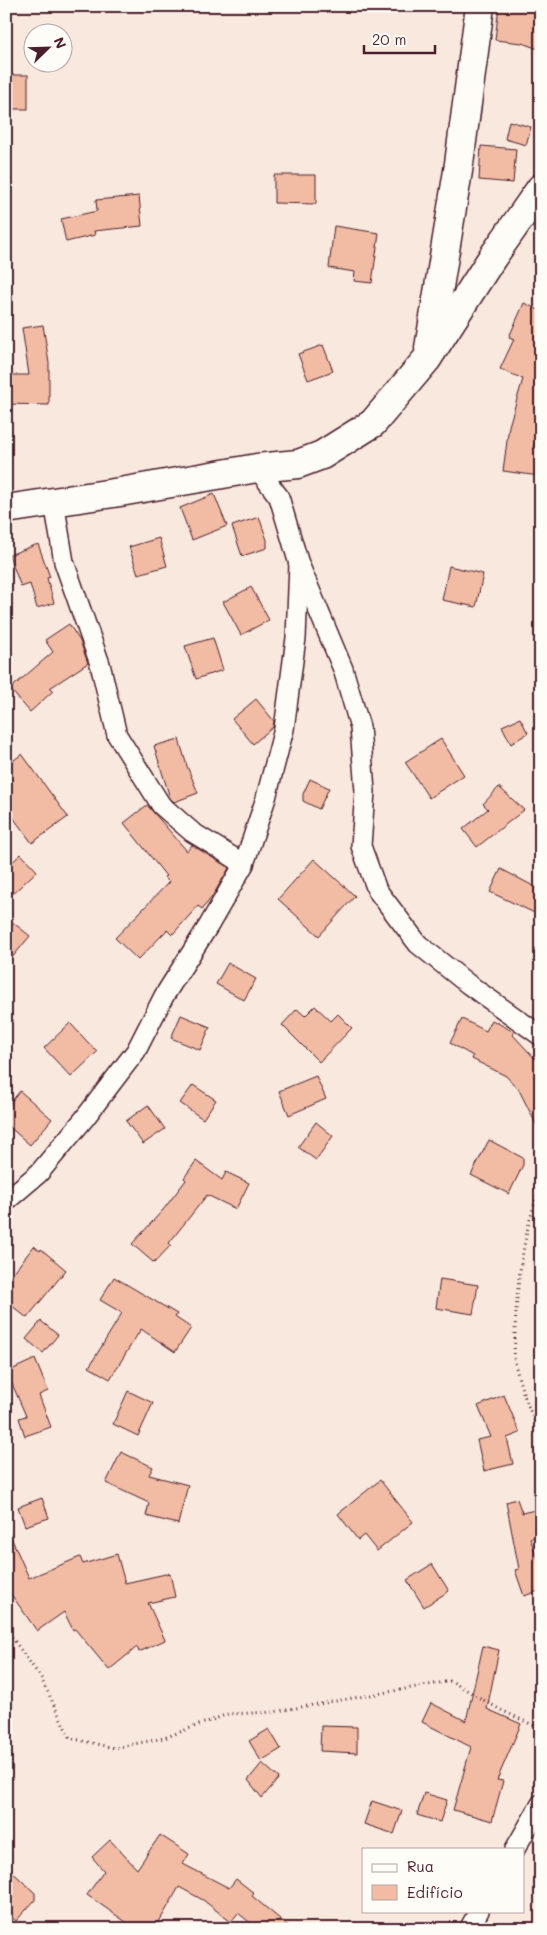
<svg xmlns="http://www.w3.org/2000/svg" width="547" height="1935" viewBox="0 0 547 1935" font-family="Mali,sans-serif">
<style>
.building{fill:#f1bba4;stroke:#4a1f2b}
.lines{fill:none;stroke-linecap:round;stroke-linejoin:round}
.street-casing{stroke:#4a1f2b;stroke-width:22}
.secondary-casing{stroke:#4a1f2b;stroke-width:31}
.path{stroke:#4a1f2b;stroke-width:3;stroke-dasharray:1 4;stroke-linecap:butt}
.street{stroke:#fdfcf7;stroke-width:19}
.secondary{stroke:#fdfcf7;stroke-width:28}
</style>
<rect width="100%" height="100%" fill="#f9e8de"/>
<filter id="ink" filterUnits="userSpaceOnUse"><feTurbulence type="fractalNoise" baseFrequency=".02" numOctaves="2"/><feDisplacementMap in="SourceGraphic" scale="10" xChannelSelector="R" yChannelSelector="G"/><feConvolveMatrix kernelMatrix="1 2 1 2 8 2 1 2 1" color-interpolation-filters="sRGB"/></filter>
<g filter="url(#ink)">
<g class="building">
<path d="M499,6H541V50L522,43L495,40Z"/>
<rect x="6" y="75" width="22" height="34"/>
<path d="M509,121L531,127L526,145L505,139Z"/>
<path d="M481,146L516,149L513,183L479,180Z"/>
<path d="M274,175H316V204L274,203Z"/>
<path d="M139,196L142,226L94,231L95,235L66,242L61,219L97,211L96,200Z"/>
<path d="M334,226L379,233L372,283L354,281L355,272L329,268Z"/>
<path d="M524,303L541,311V421L533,448L541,449L539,476L503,471L509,426L523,379L500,369L514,339L509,337Z"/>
<path d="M43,325L49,363V405L6,404V375H29L22,328Z"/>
<path d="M323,345L333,371L308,380L298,354Z"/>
<path d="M214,494L227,526L192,540L180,508Z"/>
<path d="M259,517L267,540V548L242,556L232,526Z"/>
<path d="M159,538L167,566L138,574L129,547Z"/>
<path d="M38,544L50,577L47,578L54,603L37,608L30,584L21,587L9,555Z"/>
<path d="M449,566L483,574L476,607L442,600Z"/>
<path d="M251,587L269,620L241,635L223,602Z"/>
<path d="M69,624L80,641L88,663L50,688L53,691L30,712L10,689L53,652L45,640Z"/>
<path d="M213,638L223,670L196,679L185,646Z"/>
<path d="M256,699L274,721L273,727L253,744L232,719Z"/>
<path d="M520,718L528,733L511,744L502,726Z"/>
<path d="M179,739L187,766L198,793L174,802L170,798L154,746Z"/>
<path d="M441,739L464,775L429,798L405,762Z"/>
<path d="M22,754L68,817L32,843L6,808V766Z"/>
<path d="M310,779L329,788L319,809L303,801V794Z"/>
<path d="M499,787L524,810L477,847L463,829L488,809L483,804Z"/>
<path d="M147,805L187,851L192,845L229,868L212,897L202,909L198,906L172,935L167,930L138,960L115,938L169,882L164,877L166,876L124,823Z"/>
<path d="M21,854L37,871L6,900V868Z"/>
<path d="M314,859L355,896L319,936L278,899Z"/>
<path d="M501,869L541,890V916L490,892Z"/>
<path d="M6,917L30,936L6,965Z"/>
<path d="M228,963L256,979L244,1000L216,984Z"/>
<path d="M315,1006L331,1021L338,1014L352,1028L319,1062L282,1025L297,1009L305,1016Z"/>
<path d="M181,1015L210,1027L200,1050L171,1038Z"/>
<path d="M462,1019L486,1031L492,1020L514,1032L513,1035L541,1065V1134L519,1090L506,1076L472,1059L473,1056L450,1043Z"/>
<path d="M70,1023L97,1052L71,1077L44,1048Z"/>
<path d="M316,1076L326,1099L289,1115L279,1091Z"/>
<path d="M193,1085L216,1100L203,1119L180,1103Z"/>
<path d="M20,1091L52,1119L30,1145L6,1124V1108Z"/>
<path d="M148,1105L165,1129L143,1144L126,1121Z"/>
<path d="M316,1122L333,1136L316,1160L298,1147Z"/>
<path d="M489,1140L523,1158V1165L509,1194L471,1175Z"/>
<path d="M196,1161L222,1180L226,1172L249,1183L236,1209L207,1195L169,1243L171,1245L154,1263L132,1244L163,1210L186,1180L184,1178Z"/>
<path d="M34,1246L40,1251L41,1249L66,1270L27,1318L6,1301V1282Z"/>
<path d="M114,1277L177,1314L175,1317L191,1328L175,1352L141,1329L110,1379L89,1367L122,1313L100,1300Z"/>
<path d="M440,1279L478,1285L473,1314L436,1308Z"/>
<path d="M41,1321L58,1335L43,1353L26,1339Z"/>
<path d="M35,1359L48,1391L39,1395L51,1427L25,1436L19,1418L26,1416L7,1372Z"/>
<path d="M128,1391L153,1403L138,1436L113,1424Z"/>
<path d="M504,1395L520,1433L507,1438L513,1464L484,1471L477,1440L491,1437L478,1406Z"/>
<path d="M121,1452L153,1467L149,1475L188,1485L178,1524L146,1516L149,1503L106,1483Z"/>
<path d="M380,1480L413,1522L377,1551L364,1535L358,1540L338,1514Z"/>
<path d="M42,1498L49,1518L25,1526L18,1507Z"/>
<path d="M517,1499L522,1513L535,1510L541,1536L530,1538L541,1569V1590L524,1596L515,1570L519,1569L506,1502Z"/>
<path d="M6,1526L29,1578L80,1557L83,1564L117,1554L125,1583L170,1573L175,1597L148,1603L165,1640L139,1652L137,1647L109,1670L75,1629L73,1630L64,1612L37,1631L6,1587Z"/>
<path d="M432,1564L449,1591L424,1607L407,1580Z"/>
<path d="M483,1646L499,1650L487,1709L521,1724L497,1780L503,1781L492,1821L453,1810L471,1747L422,1722L431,1703L466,1721Z"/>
<path d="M321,1726L357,1727V1753L320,1751Z"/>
<path d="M269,1729L281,1749L261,1761L249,1741Z"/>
<path d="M262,1763L279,1778L262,1798L248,1780Z"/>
<path d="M424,1793L447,1800L440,1822L417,1815Z"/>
<path d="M372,1801L402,1811L394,1834L364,1824Z"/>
<path d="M160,1835L189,1854L183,1864L229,1888L236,1879L254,1893L252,1896L292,1929H258L238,1913L231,1922L203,1900L179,1887L155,1929H136L87,1895L104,1871L92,1857L110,1840L137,1869Z"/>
<path d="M6,1866L35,1893V1900L16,1921L6,1912Z"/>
</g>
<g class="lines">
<defs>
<g id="street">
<path d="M257,468L279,497L299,564L343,669L360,727L365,791L361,846L377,890L418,944L468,984L541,1036"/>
<path d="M54,502L64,562L100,664L117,735L161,805L192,832L244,864"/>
<path d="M6,1201L39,1173L84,1119L136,1051L164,996L209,925L244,864L266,798L284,729L296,638L299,564"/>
<path d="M515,1849L541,1804"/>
<path d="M469,1929L479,1911"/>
</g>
<g id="secondary">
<path d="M429,348L458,171L480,6"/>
<path d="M6,509L120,492L257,468L298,464L322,455L373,423L427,359L492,258L541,188"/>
</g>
</defs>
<use href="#street" class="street-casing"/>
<use href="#secondary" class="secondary-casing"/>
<g class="path">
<path d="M541,1186C523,1230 516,1289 515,1336C515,1345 513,1355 515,1363C520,1388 530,1412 541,1435"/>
<path d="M6,1629L41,1678L70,1738L114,1748L164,1738L228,1714L273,1712L451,1681L499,1709L541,1729"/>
</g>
<use href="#street" class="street"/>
<use href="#secondary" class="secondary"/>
</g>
</g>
<rect width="547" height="1935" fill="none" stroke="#fdfcf7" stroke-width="25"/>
<rect x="12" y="12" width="522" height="1910" fill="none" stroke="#4a1f2b" stroke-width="2" filter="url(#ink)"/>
<rect x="362" y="1848" width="162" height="65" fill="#fdfcf7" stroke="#b5a4a5"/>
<rect x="372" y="1864" width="25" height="8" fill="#fdfcf7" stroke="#b5a4a5"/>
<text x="407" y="1872" font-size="15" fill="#4a1f2b">Rua</text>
<rect x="372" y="1885" width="25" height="15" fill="#f1bba4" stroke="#b5a4a5"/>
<text x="407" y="1898" font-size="15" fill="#4a1f2b">Edifício</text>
<g transform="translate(48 48) rotate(67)"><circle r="24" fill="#fdfcf7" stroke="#b5a4a5"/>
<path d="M0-4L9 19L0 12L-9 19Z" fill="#4a1f2b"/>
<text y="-8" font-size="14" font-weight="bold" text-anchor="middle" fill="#4a1f2b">N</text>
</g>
<path d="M364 45v8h71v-8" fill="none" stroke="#4a1f2b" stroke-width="2.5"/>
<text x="372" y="45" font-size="15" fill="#4a1f2b" stroke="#fdfcf7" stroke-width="4" paint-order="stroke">20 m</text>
</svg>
